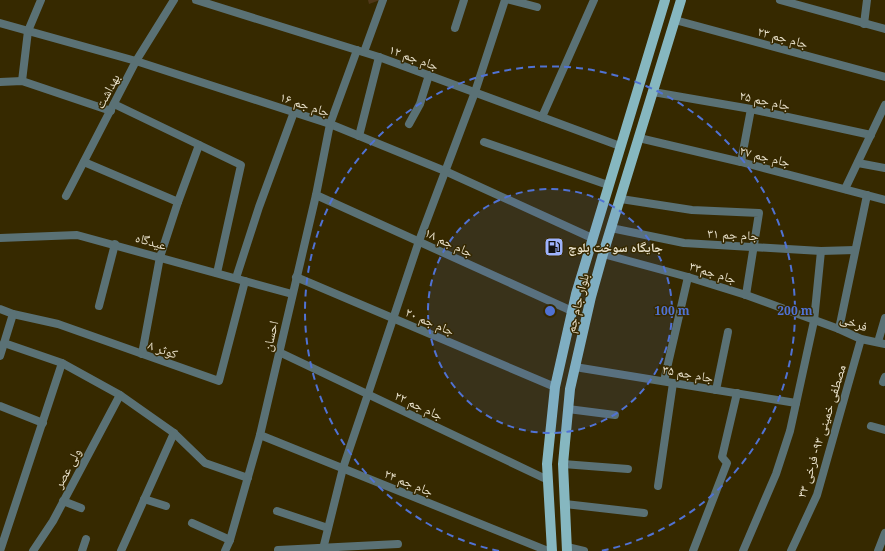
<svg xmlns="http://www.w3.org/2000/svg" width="885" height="551" viewBox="0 0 885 551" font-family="'Noto Serif','Noto Naskh Arabic',serif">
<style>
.building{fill:#4f3718}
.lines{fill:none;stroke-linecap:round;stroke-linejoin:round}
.minor{stroke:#5a7175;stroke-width:8}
.major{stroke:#86b7c0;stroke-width:10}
.ring{fill:none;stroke:#5072d4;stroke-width:2;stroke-dasharray:7 5}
.labels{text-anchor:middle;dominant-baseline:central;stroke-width:3;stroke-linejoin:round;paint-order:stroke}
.street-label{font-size:13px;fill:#e8e0ca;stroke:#362900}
.poi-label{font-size:13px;font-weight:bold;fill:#e8e0ca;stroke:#362900;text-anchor:start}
.centre{fill:#5072d4;stroke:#362900;stroke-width:2}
.ring-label{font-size:12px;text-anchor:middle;font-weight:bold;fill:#5072d4;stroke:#362900;stroke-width:3;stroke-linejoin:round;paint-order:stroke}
</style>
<rect width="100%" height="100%" fill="#362900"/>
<path class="building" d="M368,0H380L369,4Z"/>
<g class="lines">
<g class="minor">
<path d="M196,0L379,57L620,146"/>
<path d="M510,0L537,7"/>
<path d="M780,0L885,29"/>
<path d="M675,20L885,77"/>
<path d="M0,23L136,61L330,124L445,171L592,238"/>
<path d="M864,24L867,0"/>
<path d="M455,28L464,0"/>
<path d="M364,52L383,0"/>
<path d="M22,81L28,31L41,0"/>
<path d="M0,82L22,81L111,111"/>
<path d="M653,92L751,109L871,135"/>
<path d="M114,104L241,165L217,273"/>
<path d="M542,117L594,0"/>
<path d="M409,124L420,104L429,75"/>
<path d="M359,136L379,57"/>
<path d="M639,138L741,162L885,200"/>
<path d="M484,142L608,185"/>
<path d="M84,162L178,202L199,145"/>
<path d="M741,162L751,109"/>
<path d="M858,163L885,168"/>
<path d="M845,189L885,105"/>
<path d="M316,195L572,311"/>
<path d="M66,196L136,61L174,0"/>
<path d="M621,199L692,210L759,213L746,295"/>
<path d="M611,228L684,243L821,251L855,250"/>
<path d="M0,238L77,235L292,294"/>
<path d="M603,254L688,277L746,295L839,329L861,339L885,344"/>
<path d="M296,277L555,387"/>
<path d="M236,278L259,207L294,112"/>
<path d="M99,306L115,244"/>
<path d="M0,309L13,314L58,324L219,381L245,281"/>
<path d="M839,329L867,195"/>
<path d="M878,342L885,318"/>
<path d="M4,343L62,363L120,395L174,433L205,463L248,478"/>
<path d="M279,352L548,480"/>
<path d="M142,354L160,257L178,202"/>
<path d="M0,356L13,314"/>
<path d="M575,367L796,403"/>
<path d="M664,381L688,277"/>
<path d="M883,382L885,377"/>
<path d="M716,390L728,332"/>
<path d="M0,406L43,423"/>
<path d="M568,409L615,415"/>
<path d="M871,426L885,430"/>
<path d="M260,435L548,551"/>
<path d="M563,464L628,469"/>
<path d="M658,486L673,383"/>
<path d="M144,499L166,506"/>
<path d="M63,501L81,508"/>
<path d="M565,504L644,513"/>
<path d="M277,511L328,528"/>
<path d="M192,523L230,540"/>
<path d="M567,547L584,551"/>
<path d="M323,549L343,468L368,394L419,241L475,92L505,0"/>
<path d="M278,550L398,544"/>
<path d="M0,551L62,363"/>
<path d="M33,551L53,521L120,395"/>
<path d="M82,551L86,539"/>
<path d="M121,551L174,433"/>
<path d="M225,551L230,540L260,435L316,195L330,124L357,50"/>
<path d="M693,551L727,463L722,457L737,393"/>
<path d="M743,551L776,474L790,431L814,321L821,251"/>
<path d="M791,551L817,495L861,339"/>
<path d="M878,551L885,533"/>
</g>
<g class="major">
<path d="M552,551L547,464L555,387L576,294L665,0"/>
<path d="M567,551L563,464L570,389L591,297L603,254L681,0"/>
</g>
</g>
<circle cx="550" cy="311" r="122" fill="#5072d4" fill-opacity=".12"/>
<g class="ring">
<circle cx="550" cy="311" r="122"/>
<path d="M499 551A245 245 0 1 1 601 551"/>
</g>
<defs>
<symbol id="fuel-square" viewBox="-11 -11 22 22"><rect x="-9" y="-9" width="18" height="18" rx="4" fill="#9eb3fd" stroke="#362900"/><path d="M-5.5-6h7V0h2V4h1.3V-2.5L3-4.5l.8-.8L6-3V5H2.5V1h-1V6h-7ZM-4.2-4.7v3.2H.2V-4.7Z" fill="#111"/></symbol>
</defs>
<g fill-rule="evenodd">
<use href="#fuel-square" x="543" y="236" width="22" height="22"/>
</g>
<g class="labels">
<g class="street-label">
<text transform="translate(783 37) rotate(15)">جام جم ۲۳</text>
<text transform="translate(414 57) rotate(20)">جام جم ۱۲</text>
<text transform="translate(107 91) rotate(-62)">بهداشت</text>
<text transform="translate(765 100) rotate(12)">جام جم ۲۵</text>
<text transform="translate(305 104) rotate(18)">جام جم ۱۶</text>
<text transform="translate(765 156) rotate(14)">جام جم ۲۷</text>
<text transform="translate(733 234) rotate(3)">جام جم ۳۱</text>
<text transform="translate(151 241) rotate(16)">عیدگاه</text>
<text transform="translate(449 242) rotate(25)">جام جم ۱۸</text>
<text transform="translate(713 272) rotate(17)">جام جم۳۳</text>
<text transform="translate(577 303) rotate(-76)">بلوار جام جم</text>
<text transform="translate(430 321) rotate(23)">جام جم ۲۰</text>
<text transform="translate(854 322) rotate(21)">فرخی</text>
<text transform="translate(270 336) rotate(-77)">احسان</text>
<text transform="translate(163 349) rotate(20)">کوثر ۸</text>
<text transform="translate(688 373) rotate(10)">جام جم ۳۵</text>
<text transform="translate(419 405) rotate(25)">جام جم ۲۲</text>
<text transform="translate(821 431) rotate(-73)">مصطفی خمینی ۹۳- فرخی ۳۳</text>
<text transform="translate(67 468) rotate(-62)">ولی عصر</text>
<text transform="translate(409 482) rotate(22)">جام جم ۲۴</text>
</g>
<g class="poi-label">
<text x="568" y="247">جایگاه سوخت بلوچ</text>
</g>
</g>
<circle cx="550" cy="311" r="6" class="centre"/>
<g class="ring-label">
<text x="672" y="315">100 m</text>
<text x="795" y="315">200 m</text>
</g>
</svg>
